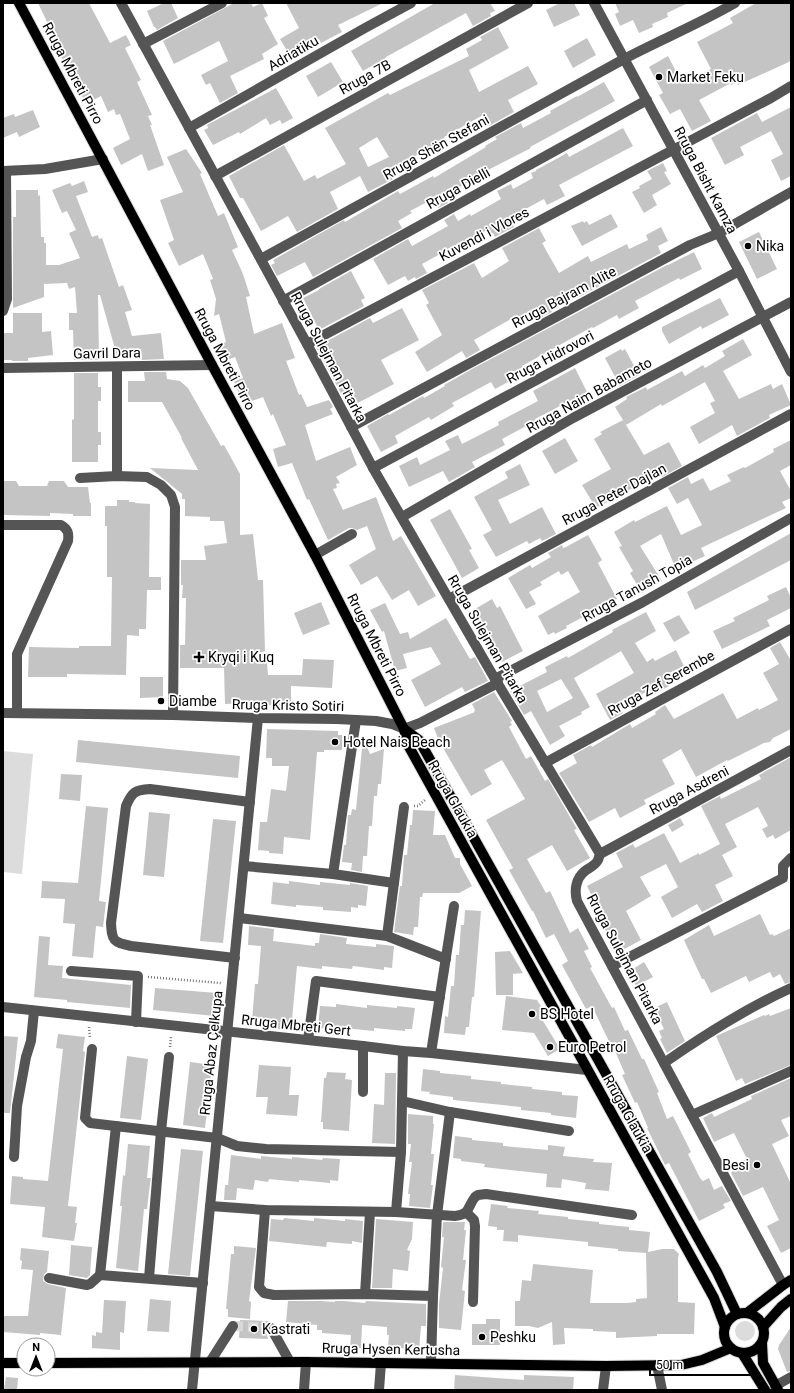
<svg xmlns="http://www.w3.org/2000/svg" width="794" height="1393" viewBox="0 0 794 1393" font-family="Roboto,sans-serif">
<style>
.green{fill:#dcdcdc}
.building{fill:#c4c4c4;fill-rule:evenodd}
.lines{fill:none;stroke-linecap:round;stroke-linejoin:round}
.minor-tunnel{stroke:#d9d9d9;stroke-width:10;stroke-dasharray:10 5;stroke-linecap:butt}
.major-casing{stroke:#dbdbdb;stroke-width:12}
.path{stroke:#777;stroke-width:2.5;stroke-dasharray:1 2;stroke-linecap:butt}
.minor{stroke:#555;stroke-width:10}
.major{stroke:#000;stroke-width:10}
.poi-dot{fill:#000;stroke:#fff;stroke-width:1.5}
.labels{text-anchor:middle;dominant-baseline:central;stroke-width:3.5;stroke-linejoin:round;paint-order:stroke}
.street-label{font-size:14px;fill:#000;stroke:#fff}
.poi-label{font-size:14px;fill:#000;stroke:#fff;text-anchor:start}
</style>
<rect width="100%" height="100%" fill="#fff"/>
<g class="green">
<path d="M3,751L33,754L22,874L3,872Z"/>
<circle cx="745" cy="1331" r="10"/>
</g>
<g class="building">
<path d="M38,3H89L110,43L126,35L131,45L125,48L141,80L137,82L152,115L148,116L152,125H150L164,165L148,171L142,154L121,165L113,148L130,139L120,114L116,115L114,109L108,112L101,96L86,104L71,74L70,75L60,54L64,52L49,26Z"/>
<path d="M164,3H171L178,18L157,30L155,27H154L147,11Z"/>
<path d="M234,3H251L253,7L262,3L268,16L264,18L278,44L262,54L264,59L230,76L238,93L220,103L210,83L206,85L201,75L228,61L219,41L174,64L163,41Z"/>
<path d="M286,3H383L338,25L342,32L321,43L319,39L290,56L280,39L299,28Z"/>
<path d="M435,3H490L495,11L490,13L491,16L473,26L466,13L386,57V58L363,71L351,51Z"/>
<path d="M560,3H574L580,15L554,27L546,10Z"/>
<path d="M615,3H688L667,13L668,17L652,24L653,27L639,33L633,20L620,26L615,14L619,12Z"/>
<path d="M756,3H791V61L738,85L737,82L731,85V83L699,100L711,121L692,131L680,109L670,114L659,95L663,93L649,67L668,56L682,83L684,82L685,83L711,69L697,42L733,23L730,18Z"/>
<path d="M498,27L509,48L469,70L479,92L528,66L538,84L508,100L514,112L489,126L483,115L444,137L447,142L424,155L422,152L389,171L393,179L368,192L360,176L330,192L338,209L297,232L288,216L261,231L243,198H240L229,176L284,145L304,181L315,175L317,179L346,164L325,128L388,93L390,95L469,56L466,49L482,40L480,37ZM377,137L389,157L368,167L359,148Z"/>
<path d="M587,38L596,55L573,68L564,51Z"/>
<path d="M331,62L343,82L318,97L306,76Z"/>
<path d="M604,82L615,101L530,147L531,148L484,172L444,197L448,203L438,208L433,199L410,211L412,213L398,221L402,228L313,277L305,262L277,276L271,265L275,263L273,260L344,220L345,222L398,191L400,194L433,176L434,178L486,147L485,146L497,139L495,137L521,123L523,128L551,113L550,111L577,96V97Z"/>
<path d="M276,88L293,118L282,124L280,120L270,125L266,118L240,134L239,132L213,145L204,130L208,128L207,125Z"/>
<path d="M791,107V176L781,181L771,160L783,154L771,131L740,147L744,155L725,165L711,138L757,113L762,122Z"/>
<path d="M33,110L40,127L19,137L17,132L3,138V118L14,114L15,117Z"/>
<path d="M623,128L633,146L559,185L565,196L547,205L544,199L509,218L514,227L495,237L493,233L490,235L487,230L459,246L458,244L422,264L427,273L416,279L415,277L408,281L405,276L388,285L373,259L408,239L412,246L448,226L444,220L454,214L458,221L470,214L471,216L501,199L497,191L511,184L513,189L533,178L531,173L536,171V170L567,153L569,157Z"/>
<path d="M186,149L202,173L200,174L218,216L224,213L238,247L232,250L243,274L250,296L246,297L254,334L282,323L295,358L286,361L299,395L301,394L307,407L329,400L333,407L330,409L333,414L305,425L316,461L350,447L357,465L336,477L340,483L336,484L337,488L333,489L343,510L376,497L393,541L401,536L436,596L418,606L409,590L392,600L377,576L361,585L349,565L376,549L367,526L357,530L352,528H349L328,540L309,499L307,500L292,463L278,467L273,449L286,445L273,414L271,416L263,397L243,404L234,381L243,378L235,357L220,363L214,347L226,342L219,314L214,316L216,299L210,280L213,279L203,254L179,266L168,243L174,240L160,200L183,192L167,157Z"/>
<path d="M663,163L667,171L664,172L671,184L652,195L657,205L644,213L632,192L640,188L639,186L652,179L647,171Z"/>
<path d="M84,181L88,192L76,196L92,237L98,235L99,239L102,238L119,287L123,285L132,310L125,312L132,336L161,333L164,359L142,360L141,349L117,356L100,295H98L99,360H74L73,330H69V313H77L75,287L69,289L67,283L44,284V297L13,308V217H16V190H38V196L40,195L41,237H44V243H46V265H59L80,258L69,233L76,230L67,211L62,213L52,190L70,183L72,186Z"/>
<path d="M611,214L618,227L582,246L571,226L583,221L584,223L587,221L589,225Z"/>
<path d="M661,227L668,241L658,246L661,253L577,298L571,289L547,302L552,312L538,319L533,309L517,318L516,316L474,340L480,350L466,358L462,351L427,372L415,352L442,335L426,305L429,303L422,290L474,263L482,278L509,261L502,248L539,228L546,241L542,243L559,273L588,256L591,262L627,244L629,249L648,240L646,235Z"/>
<path d="M759,232L777,269L757,279L739,242Z"/>
<path d="M694,252L702,269L680,280L679,278L635,301L639,308L619,319L617,315L593,328L592,327L522,366L525,373L495,389L491,382L452,403L454,406L431,420L429,417L395,436L398,443L381,452L367,426L388,414L389,415L423,396L424,398L445,386L444,385L472,369L667,265H668Z"/>
<path d="M351,271L365,298L361,300L364,306L319,330L303,298L319,290V289Z"/>
<path d="M720,298L729,315L702,329L701,326L669,344L662,331V327Z"/>
<path d="M402,308L419,340L381,360L394,384L354,405L350,398L345,401L316,347L370,318L373,323Z"/>
<path d="M13,313H42V332L51,331L53,355L28,358V361H12V360H3V333H13Z"/>
<path d="M743,339L752,355L723,371L739,399L771,384L773,389L782,384L791,405L769,415L770,418L737,436L732,425L699,444L690,427L715,413L710,403L715,401L705,382L662,406L661,404L626,425L615,407L627,399L626,397L646,387L647,390L682,371L685,376L703,365L705,368L725,356L722,351Z"/>
<path d="M621,349L622,351L625,349L639,375L620,386L605,358Z"/>
<path d="M575,368L587,392L535,419L536,421L502,439L505,445L472,462L475,467L449,482L443,471L409,487L399,466L417,457L420,465L450,450L445,441L458,435L462,444L499,425L498,422L538,401L533,391Z"/>
<path d="M144,372H166L167,379L180,381L188,388L221,446L224,445L240,474V535L253,534L258,580H263L265,651L249,657L265,658V663H267L268,675H302L303,659L334,660L332,688L291,686V705H266V702L225,704L224,668H180V645H185L186,598H182L183,585H181V560H206L204,546L227,543L224,521H210V517L185,516V499H182V494L150,468L198,470L181,438H182L162,402H128V381H145Z"/>
<path d="M74,373H98V387H101V401H98V432H101V445H98V462H72V420L74,419Z"/>
<path d="M623,420L644,455L669,442L682,466L662,477L660,473L596,508L582,485L611,469L594,439L602,434L600,432Z"/>
<path d="M565,438L578,461L555,474L542,451Z"/>
<path d="M791,440V465L780,471L791,491V498L782,502L786,508L701,548L705,556L676,569L661,534L640,546L662,581L642,593L630,573L633,571L619,547L622,546L614,532L634,520L635,522L667,506L681,535L702,525L688,498L677,504L668,488L688,477L691,484L703,478L710,491L731,481L727,475L744,467L745,468L774,452L773,449Z"/>
<path d="M520,464L530,485L498,500L510,524L542,507L556,534L542,541L540,538L529,544L527,541L496,557L483,535L492,530L474,497L508,478L505,472Z"/>
<path d="M3,481H16L19,486H47L49,481H64L68,487H88L90,503H91V516H73V514L50,513V516L3,515Z"/>
<path d="M117,500H129V502H135V503L150,504L149,577H161V590H147L146,629H139V636L127,635L126,675L67,674V677H28L29,647L79,648V646H111L112,577H107V526H105V506H117Z"/>
<path d="M450,509L472,549L469,550L479,568L462,578L430,520Z"/>
<path d="M791,533V560L695,610L687,592Z"/>
<path d="M588,535L602,560L598,563L617,599L566,626L567,628L555,634L554,632L548,635L538,616L580,592L568,571L561,575L559,571L540,582L542,585L529,592L536,604L526,609L508,578L530,565L532,568L551,557L548,553L562,545L563,548L566,547Z"/>
<path d="M786,587L791,598V608L767,620L770,626L722,649L713,631L735,621L733,618L769,600L767,596Z"/>
<path d="M492,599L497,608L500,606L523,651L502,662L489,637L491,636L475,609Z"/>
<path d="M321,602L330,624L303,635L294,613Z"/>
<path d="M385,603L400,634L408,632L410,639L446,618L470,659L475,657L488,681L465,692L462,687L425,707L411,680L441,664L431,647L403,654L407,668L395,671L384,631L382,632L370,610Z"/>
<path d="M646,612L656,631L635,643L647,662L653,658L655,661L676,650L684,666L663,676L669,686L653,695L650,690L630,700L631,701L620,708L623,713L610,720L596,694L634,673L621,651L574,678L590,707L581,712L582,714L559,726L565,736L550,745L531,711L524,715L510,691L547,672L545,667L567,656L568,658L613,632L612,630ZM561,679L573,698L547,712L537,691Z"/>
<path d="M679,615L690,633L674,642L663,623Z"/>
<path d="M780,642L790,659L791,658V729L773,738L770,742L764,743L728,761L727,760L696,777L681,749L662,760L675,784L644,800L646,804L620,818L615,808L589,822L559,773L577,763L573,755L591,745L592,747L630,724L632,728L656,714L655,712L665,705L674,719L723,693L737,719L758,708L759,710L778,700L763,673L779,664L770,648Z"/>
<path d="M140,677H163V697L140,698Z"/>
<path d="M494,692L512,721L510,722L512,725L509,727L526,759L531,756L545,781L548,779L577,829L574,830L590,858L567,871L552,845L527,859L546,893L550,891L570,933L578,928L589,949L584,951L592,967L590,968L612,1008L614,1007L625,1031L628,1030L642,1059H644L659,1092L657,1093L667,1119L673,1116L691,1152L688,1154L700,1178L703,1181L709,1178L714,1190L722,1186L731,1201L723,1204L725,1208L699,1221L669,1163L665,1165L647,1128H648L637,1102L635,1103L622,1075L625,1074L615,1051L614,1052L592,1006L586,1009L562,965L568,961L554,934L546,938L533,911H532L509,870L513,868L486,820L525,799L502,760L484,770L492,784L471,796L439,741L434,728L475,712L474,711L475,710L472,704Z"/>
<path d="M267,729L338,731V735H342V750H324V752H317L310,840L284,837L283,854L269,853V851L258,850L260,822H267L271,789L286,791L289,766H272V758H266Z"/>
<path d="M363,738L370,754L384,749L381,784H378L377,796H374L372,826H369L367,856H363L362,872L351,870L352,863L342,862L344,845H346L348,815H351L352,809L356,810Z"/>
<path d="M78,740L240,756L238,778L76,762Z"/>
<path d="M791,757V830L775,839L773,835L767,838L762,829L768,826L758,807L725,824L737,847L722,855L733,876L715,885L723,901L702,912L697,904L672,918L661,897L678,887L666,864L640,877L651,896L626,911L641,940L617,953L595,910L598,908L587,886L623,867L616,853L633,844L635,848L664,833L680,863L699,853V855L720,844L701,806L720,796L721,799L761,779L759,775Z"/>
<path d="M61,774L82,775L80,801L59,799Z"/>
<path d="M86,806L108,808L99,901L106,902L103,927L96,926L93,958L72,956L75,924L63,923L65,899L41,898L42,881L78,883Z"/>
<path d="M413,810L435,811L433,835H445L455,858H460V864L472,886L459,893H423L422,897H420L418,927H414L413,935L394,932L400,886H402L404,855H407L410,825H412Z"/>
<path d="M149,812L170,814L164,877L143,875Z"/>
<path d="M680,818L684,825L672,832L668,825Z"/>
<path d="M213,819L236,821L223,943L200,941Z"/>
<path d="M289,881L320,885V882L350,885V883L368,886L366,906L358,905V908L351,907V912L323,910V907L296,905V907L271,904L273,882L289,884Z"/>
<path d="M465,910L481,911L474,997H472L469,1027H466L465,1035L444,1033L445,1016L448,1017L451,986H454L456,955H459L461,925H464Z"/>
<path d="M760,914L770,935L772,934L774,936L791,928V982L785,984L780,974L773,978L770,972L749,982L746,976L711,993L704,979H702L684,940L709,925L714,936Z"/>
<path d="M249,926L274,929L273,941L315,946V943H319L320,934L347,938L346,944L376,947V944L394,946L392,968L384,967V970L353,966L352,969L322,966V969L297,966L291,1030L266,1028V1022L252,1021L255,984H258L261,946L248,945Z"/>
<path d="M39,936L50,937L48,965L63,966L62,978L131,985L130,1008L67,1002V1000L34,997Z"/>
<path d="M510,951L523,973L513,974V995H496L495,952Z"/>
<path d="M644,962L653,977L636,986L628,972Z"/>
<path d="M155,988L217,993L215,1016L153,1010Z"/>
<path d="M506,996L537,1000L547,1016H540L560,1049L548,1056L534,1033L502,1030Z"/>
<path d="M667,1002L685,1041L667,1053L660,1039L662,1038L659,1031L664,1029L654,1008Z"/>
<path d="M336,1004L367,1008V1005L397,1008V1006L415,1008L412,1029H405V1031L374,1028V1031L343,1028V1030L318,1028L320,1006L336,1007Z"/>
<path d="M791,1008V1065L745,1084L742,1078L736,1081L716,1036L764,1015L765,1016L769,1014L770,1016Z"/>
<path d="M58,1034L85,1037L83,1051L85,1052L68,1206L77,1207L75,1223H77L74,1241L42,1237L45,1207L10,1204L12,1176L23,1177V1179L48,1181L63,1049L56,1048Z"/>
<path d="M3,1036L18,1037L10,1113H3Z"/>
<path d="M127,1056L148,1059L141,1120L120,1118Z"/>
<path d="M190,1062L212,1065L205,1128L183,1125Z"/>
<path d="M259,1065L291,1067L289,1095H299L297,1116L266,1114L268,1097H256Z"/>
<path d="M423,1069L440,1071V1073L471,1076V1079L501,1082V1084L532,1087V1089L562,1092V1095L578,1096L576,1118L551,1115V1113L521,1110V1107L453,1100V1097L429,1094L430,1092L421,1091Z"/>
<path d="M327,1072L346,1073L345,1079L352,1080L349,1131L323,1129V1122H321L324,1078H326Z"/>
<path d="M385,1073H396L395,1144L372,1143L374,1104L384,1105Z"/>
<path d="M791,1078V1116L781,1120L789,1136L772,1144L791,1184V1248L781,1253L767,1226L779,1220L763,1187L743,1196L731,1173L740,1162L747,1159L734,1133L714,1142L703,1118L712,1113L714,1117L752,1099L751,1096Z"/>
<path d="M408,1114L433,1116V1124H434L431,1154H434L431,1185H433L430,1208L409,1206L410,1194H408L412,1162H409L411,1144H408Z"/>
<path d="M455,1136L472,1138V1140L503,1143V1146L548,1150V1145L565,1147L563,1156L594,1159L593,1162L612,1163L609,1191L585,1189L586,1183L562,1179L561,1188L546,1187L547,1174L484,1167L485,1164L461,1161V1159L453,1158Z"/>
<path d="M128,1144L150,1146L147,1178H151L150,1184L147,1209H144L138,1271L116,1268L122,1206H120L123,1175L125,1176Z"/>
<path d="M181,1149L203,1151L190,1276L168,1274Z"/>
<path d="M231,1155L261,1159V1156L292,1159V1157L322,1160L323,1158L340,1159L338,1181L330,1180V1183L299,1180V1182L269,1179L268,1182L255,1180L253,1190L237,1188L236,1200H224L225,1185H228Z"/>
<path d="M491,1204L508,1206L507,1208L539,1211L538,1214L568,1217V1219L599,1222V1224L629,1227V1230L650,1232L648,1252L662,1249H674L679,1254L678,1258V1302L695,1303L694,1334H657V1336L616,1338V1332L593,1331V1329L564,1328L565,1344L553,1345L552,1322L538,1328L529,1326H515V1301H520L522,1280L531,1281L533,1264L593,1270L590,1303H627L636,1302V1299L647,1298L646,1253L618,1251V1249L588,1246V1242L518,1235V1242L503,1241L504,1230H497V1227L488,1226Z"/>
<path d="M284,1218L314,1221V1218L345,1221V1219L363,1221L362,1243L352,1241V1244L327,1242L326,1247L269,1241L271,1219L283,1220Z"/>
<path d="M376,1219L413,1222L412,1239L407,1250L410,1251L408,1271L393,1269L392,1288H372Z"/>
<path d="M443,1222H465L464,1230H466L463,1260H466L462,1290L465,1291L461,1330L439,1328V1304L443,1268L441,1267L444,1237H442Z"/>
<path d="M71,1245L92,1247L90,1275L87,1278L69,1275Z"/>
<path d="M234,1246L256,1248L249,1301L251,1302L250,1319L228,1317V1309H226L231,1254H234Z"/>
<path d="M21,1248L49,1251L47,1272L44,1274L43,1281L48,1284L66,1288L61,1335L40,1333V1335L3,1332V1316H28L33,1270L21,1269L22,1261L20,1260Z"/>
<path d="M150,1299L171,1301L169,1332L147,1331Z"/>
<path d="M104,1300L126,1301L124,1333L120,1332V1350L92,1348V1335L96,1336V1332L102,1333Z"/>
<path d="M288,1301H321L335,1302V1301H344L365,1303L366,1301H367L426,1304V1326H421L419,1350L388,1347L389,1335H387V1327L362,1325L361,1348H350L351,1335L322,1333V1330H317V1325L286,1322Z"/>
<path d="M486,1319H500V1345H472V1324H486Z"/>
<path d="M240,1320L269,1321L265,1328L268,1339L239,1338Z"/>
<path d="M791,1327V1371L787,1372L778,1349L779,1345Z"/>
<path d="M455,1375L524,1380V1375L574,1377L573,1390H454Z"/>
<path d="M6,1377L18,1378L17,1390H4Z"/>
</g>
<g class="lines">
<path class="minor-tunnel" d="M233,1326L271,1328"/>
<defs>
<g id="major">
<path d="M19,3L212,365L315,555L404,729L408,745L714,1298L725,1327"/>
<path d="M404,729L419,740L717,1272L737,1314"/>
<circle cx="744" cy="1333" r="20"/>
<path d="M747,1313L783,1285L791,1280"/>
<path d="M763,1327L781,1307L791,1299"/>
<path d="M762,1343L763,1363L778,1390"/>
<path d="M742,1353L765,1390"/>
<path d="M3,1363H24"/>
<path d="M48,1363L306,1362L606,1366L681,1365L702,1360L731,1348"/>
</g>
</defs>
<use href="#major" class="major-casing"/>
<g class="path">
<path d="M414,806H418L425,800"/>
<path d="M148,977L221,983"/>
<path d="M89,1027L90,1038"/>
<path d="M170,1047L171,1036"/>
</g>
<g class="minor">
<path d="M121,3L307,344L373,468L495,679L600,854C599,856 599,858 598,860C596,865 589,868 585,871C576,878 574,890 577,901L783,1285"/>
<path d="M594,3L739,271L791,372"/>
<path d="M143,44L222,3"/>
<path d="M189,128L365,28L411,3"/>
<path d="M3,171L45,169L103,159"/>
<path d="M215,176L528,3"/>
<path d="M261,259L624,59C660,40 699,24 735,3"/>
<path d="M283,301L647,100"/>
<path d="M3,311L7,299L6,171"/>
<path d="M307,344L771,98L791,86"/>
<path d="M117,367V476"/>
<path d="M3,368L212,365"/>
<path d="M351,427L690,245L719,233L791,192"/>
<path d="M373,468L739,271"/>
<path d="M80,478L117,476L147,477L161,485L171,495L175,507L173,715"/>
<path d="M402,517L573,418L791,302"/>
<path d="M3,525H61C68,529 69,533 68,541L17,654V713"/>
<path d="M315,555L352,534"/>
<path d="M449,599L791,414"/>
<path d="M495,679L643,602L791,518"/>
<path d="M3,713L173,715L258,718L337,719L376,721L392,724L404,729L420,723L498,683"/>
<path d="M545,763L791,629"/>
<path d="M600,854L791,750"/>
<path d="M244,866L333,874L394,883"/>
<path d="M333,874L356,720"/>
<path d="M239,918L387,936L446,959"/>
<path d="M387,936L404,807"/>
<path d="M235,958L131,946C113,942 112,941 111,923L126,806C132,792 135,790 150,789L250,802"/>
<path d="M612,966L783,878V866L791,858"/>
<path d="M71,971L138,976L136,1022"/>
<path d="M3,1007L363,1046L403,1051L431,1053L587,1070"/>
<path d="M308,1040L316,981L440,997"/>
<path d="M363,1046V1092"/>
<path d="M92,1049L85,1118L90,1123L217,1138L237,1146L266,1149L401,1152"/>
<path d="M431,1053L454,906"/>
<path d="M664,1063C704,1035 747,1008 791,988"/>
<path d="M402,1101L450,1112L569,1131"/>
<path d="M692,1115L791,1071"/>
<path d="M14,1157L17,1106L26,1057L31,1041L34,1011"/>
<path d="M210,1206L265,1210L396,1212L455,1216C471,1214 467,1207 475,1197L478,1195L486,1194L632,1215"/>
<path d="M265,1210L259,1287L264,1293L274,1295L365,1294L433,1296"/>
<path d="M396,1212L401,1152L403,1051"/>
<path d="M467,1213L474,1220L475,1226L473,1302"/>
<path d="M100,1275L116,1126"/>
<path d="M49,1278L87,1285L90,1284L100,1275L203,1283"/>
<path d="M149,1278L161,1131L169,1057"/>
<path d="M365,1294L370,1212"/>
<path d="M271,1328L290,1362"/>
<path d="M210,1362L233,1326"/>
<path d="M431,1363L433,1296L437,1215L450,1112"/>
<path d="M657,1365L662,1390"/>
<path d="M775,1386L791,1377"/>
<path d="M192,1390L258,718"/>
<path d="M304,1390L306,1362"/>
<path d="M379,1390L381,1363"/>
<path d="M603,1390L606,1366"/>
</g>
<use href="#major" class="major"/>
</g>
<g class="poi-dot">
<circle cx="659" cy="77" r="4"/>
<circle cx="748" cy="246" r="4"/>
<path d="M197 651h4v4h4v4h-4v4h-4v-4h-4v-4h4z"/>
<circle cx="161" cy="701" r="4"/>
<circle cx="335" cy="742" r="4"/>
<circle cx="532" cy="1014" r="4"/>
<circle cx="550" cy="1047" r="4"/>
<circle cx="757" cy="1165" r="4"/>
<circle cx="254" cy="1329" r="4"/>
<circle cx="482" cy="1337" r="4"/>
</g>
<g class="labels">
<g class="street-label">
<text transform="translate(293 53) rotate(-30)">Adriatiku</text>
<text transform="translate(73 73) rotate(62)">Rruga Mbreti Pirro</text>
<text transform="translate(365 77) rotate(-29)">Rruga 7B</text>
<text transform="translate(436 147) rotate(-29)">Rruga Shën Stefani</text>
<text transform="translate(706 180) rotate(62)">Rruga Bisht Kamza</text>
<text transform="translate(458 188) rotate(-29)">Rruga Dielli</text>
<text transform="translate(484 234) rotate(-28)">Kuvendi i Vlores</text>
<text transform="translate(564 297) rotate(-28)">Rruga Bajram Alite</text>
<text transform="translate(107 353) rotate(-1)">Gavril Dara</text>
<text transform="translate(329 357) rotate(62)">Rruga Sulejman Pitarka</text>
<text transform="translate(550 357) rotate(-28)">Rruga Hidrovori</text>
<text transform="translate(225 359) rotate(62)">Rruga Mbreti Pirro</text>
<text transform="translate(589 395) rotate(-29)">Rruga Naim Babameto</text>
<text transform="translate(614 494) rotate(-28)">Rruga Peter Dajlan</text>
<text transform="translate(637 588) rotate(-29)">Rruga Tanush Topia</text>
<text transform="translate(488 639) rotate(60)">Rruga Sulejman Pitarka</text>
<text transform="translate(377 645) rotate(63)">Rruga Mbreti Pirro</text>
<text transform="translate(661 683) rotate(-29)">Rruga Zef Serembe</text>
<text transform="translate(288 705) rotate(1)">Rruga Kristo Sotiri</text>
<text transform="translate(689 790) rotate(-28)">Rruga Asdreni</text>
<text transform="translate(453 799) rotate(61)">Rruga Glaukia</text>
<text transform="translate(625 959) rotate(62)">Rruga Sulejman Pitarka</text>
<text transform="translate(296 1025) rotate(6)">Rruga Mbreti Gert</text>
<text transform="translate(211 1053) rotate(-84)">Rruga Abaz Çelkupa</text>
<text transform="translate(628 1114) rotate(61)">Rruga Glaukia</text>
<text transform="translate(391 1349) rotate(1)">Rruga Hysen Kertusha</text>
</g>
<g class="poi-label">
<text x="667" y="77">Market Feku</text>
<text x="756" y="246">Nika</text>
<text x="208" y="657">Kryqi i Kuq</text>
<text x="169" y="701">Diambe</text>
<text x="343" y="742">Hotel Nais Beach</text>
<text x="540" y="1014">BS Hotel</text>
<text x="558" y="1047">Euro Petrol</text>
<text x="749" y="1165" text-anchor="end">Besi</text>
<text x="262" y="1329">Kastrati</text>
<text x="490" y="1337">Peshku</text>
</g>
</g>
<rect width="794" height="1393" fill="none" stroke="#000000" stroke-width="8"/>
<g transform="translate(36 1357)"><circle r="19" fill="#ffffff" stroke="#999999"/>
<path d="M0-3L7 15L0 10L-7 15Z" fill="#000000"/>
<text y="-6" font-size="11" font-weight="bold" text-anchor="middle" fill="#000000">N</text>
</g>
<path d="M650 1369v6h106v-6" fill="none" stroke="#000000" stroke-width="2"/>
<text x="656" y="1369" font-size="12" fill="#000000" stroke="#ffffff" stroke-width="3" paint-order="stroke">50 m</text>
</svg>
